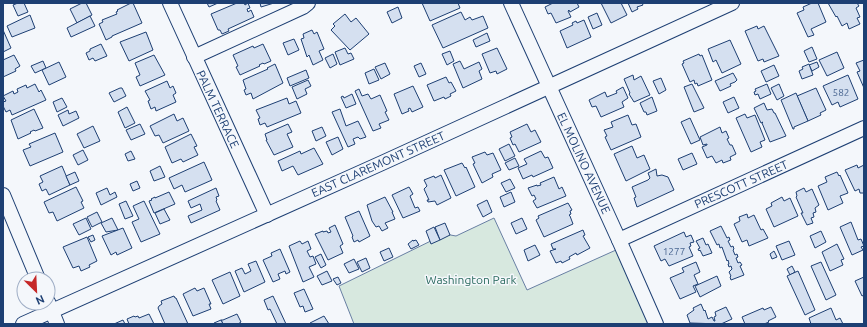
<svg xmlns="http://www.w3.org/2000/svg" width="867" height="327" viewBox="0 0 867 327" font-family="Ubuntu,sans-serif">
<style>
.green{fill:#d7e8df;stroke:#687fa3}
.building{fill:#d5e0f0;stroke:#1d3f73}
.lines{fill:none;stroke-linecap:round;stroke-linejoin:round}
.minor-casing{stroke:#1d3f73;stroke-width:16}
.minor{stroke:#f4f7fb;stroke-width:14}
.labels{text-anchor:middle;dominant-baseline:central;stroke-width:3;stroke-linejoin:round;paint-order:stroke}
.number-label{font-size:10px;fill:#4b6792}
.street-label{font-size:12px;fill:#1d3f73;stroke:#f4f7fb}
.park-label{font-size:12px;fill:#2c6c60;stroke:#f4f7fb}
</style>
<rect width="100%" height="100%" fill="#f4f7fb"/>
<path class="green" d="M494,218L527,290L616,250L650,324H354L339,286L445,234L456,236Z"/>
<g class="building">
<path d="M18,3H24L28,12L18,16L13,5Z"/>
<path d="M82,3H86L92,15L77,23L70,9Z"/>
<path d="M131,3H133L142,23L112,36V37L106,40L99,24L103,22L102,20L117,14L116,12L118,11L117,10Z"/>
<path d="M207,3H218L209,7Z"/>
<path d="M237,3H244L245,5L248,3L250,8L247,9L248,12L251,10L254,17L228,29L229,31L222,34L220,30H218L211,14Z"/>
<path d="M260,3H274L261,7Z"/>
<path d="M422,3H458L460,8L430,21Z"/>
<path d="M553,3H577L579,7L570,12L569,10L568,11L571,17L556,23L551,13L548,14L545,7Z"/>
<path d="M601,3H621L627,15L611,23Z"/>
<path d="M628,3H642L643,5L637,7L638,9L632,12Z"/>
<path d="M812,3H818L826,22L811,29L814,35L808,37L797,13L804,10L803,7Z"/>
<path d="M828,3H857L859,6L856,8L860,17L857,18L860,24L849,29L847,23L842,26L837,16L836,17Z"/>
<path d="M398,7L402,18L392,23L387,12Z"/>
<path d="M461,12L465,20L470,17L472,20L483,16L488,28L443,48L432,25Z"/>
<path d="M597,13L602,25L593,29L588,17Z"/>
<path d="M345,14L351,22L356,18L369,34L350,50L331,30L335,26L333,24Z"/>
<path d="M30,15L35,28L12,37L7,26Z"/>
<path d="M90,16L95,26L71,37L67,28Z"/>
<path d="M584,20L591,37L567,48L560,31L573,25L572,23L576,21L577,23Z"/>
<path d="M757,26L758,29L764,26L779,56L764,62L763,59L758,61L745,31Z"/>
<path d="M3,30L11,48L3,52Z"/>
<path d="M312,30L314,34L317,32L324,49L319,51L323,60L313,65L309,55L307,57L301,39L304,38L303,34Z"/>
<path d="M146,32L153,50L129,61L120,42Z"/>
<path d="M487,33L490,41L476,47L473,40Z"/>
<path d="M294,39L299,50L288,55L283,43Z"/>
<path d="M730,40L741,64L722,73L716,60L713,62L708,49Z"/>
<path d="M101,44L107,56L95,61L93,58L89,60L86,53L90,51V49Z"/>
<path d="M263,44L271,61L264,64L263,63L259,65L260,66L240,75L236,67L238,66L233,55L253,46L254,48Z"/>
<path d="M812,47L817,59L809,62L804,51Z"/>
<path d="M345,48L348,54L351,53L354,59L340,65L335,52Z"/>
<path d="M497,48L507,69L497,74L496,71L490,73L482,54Z"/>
<path d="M450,51L454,61L447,65L442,54Z"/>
<path d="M837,52L844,68L827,76L819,60Z"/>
<path d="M333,54L337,64L330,68L325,58Z"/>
<path d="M699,54L700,56L702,55L712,80L698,86L697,83L695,84L694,80L690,82L682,64L684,63L683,61Z"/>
<path d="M14,55L20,66L15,69L16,71L3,77V60Z"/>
<path d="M154,55L165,75L140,86L136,77L140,75L135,63Z"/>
<path d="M864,60V88L857,72L860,71L856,63Z"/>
<path d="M43,61L46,68L35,73L31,66Z"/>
<path d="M460,61L464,69L479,62L482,69L479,71L482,79L463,88L453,64Z"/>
<path d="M59,62L66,77L49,85L42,70Z"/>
<path d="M817,62L819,67L812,71L809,65Z"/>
<path d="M385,63L390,74L381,79L375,67Z"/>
<path d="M421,63L426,74L419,77L414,66Z"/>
<path d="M275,64L283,83L253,99L251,93L246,95L244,90L246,89L243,80L268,69L267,68Z"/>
<path d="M809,64L813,75L802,79L799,71L803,69L802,67Z"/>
<path d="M774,65L779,76L766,82L761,71Z"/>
<path d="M374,69L379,80L369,84L365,73Z"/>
<path d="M306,70L309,78L290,86L287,78Z"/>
<path d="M733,73L737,80L735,82L730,84L731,86L720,91L715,81Z"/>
<path d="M633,75L634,80L641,76L650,95L634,102L629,94L630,93L624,79Z"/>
<path d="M848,75L858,99L840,107L838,102L832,105L823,86Z"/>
<path d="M446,77L449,83L451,82L456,91L450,94L451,96L445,99L444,97L434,101L427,85Z"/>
<path d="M661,78L666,90L659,94L653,81Z"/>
<path d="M308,80L311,86L305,89L307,94L297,99L292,87Z"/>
<path d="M167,81L170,88L173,86L176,93L173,95L176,102L156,111L155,107L151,109L148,101L150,100L145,91Z"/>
<path d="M35,84L39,92L41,90L46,100L12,115L10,110L6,112L3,106V102L6,101L3,96L13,91L14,94L18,92L17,89L26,85L27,88Z"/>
<path d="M692,84L704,108L694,112L684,87Z"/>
<path d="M767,84L771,94L760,99L758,94L755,95L754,92L756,91L755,89Z"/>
<path d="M779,84L784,96L777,100L771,88Z"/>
<path d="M413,86L423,107L412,112L410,108L408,109L409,111L402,114L394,94Z"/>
<path d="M623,87L628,98L622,102L624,107L601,117L596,106L592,107L589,100L605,92L607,97L617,93L616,91Z"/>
<path d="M120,88H122L126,96L114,102L109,93Z"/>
<path d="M816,88L826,110L820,113L821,115L808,121L797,96Z"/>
<path d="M359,89L362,96L368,94L371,99L380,95L387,111L385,112L389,120L379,124L381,128L373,131L355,91Z"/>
<path d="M796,93L808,121L794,127V129H793L781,100Z"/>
<path d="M352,94L356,104L346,108L341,97L343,96L344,98Z"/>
<path d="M652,97L657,111L647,115L646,112H644L640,103Z"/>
<path d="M734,97L739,108L728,113L723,102Z"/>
<path d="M62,98L67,107L57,112L53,102Z"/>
<path d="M287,98L289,104L296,101L301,113L267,127L265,123L260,125L258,119L260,118L256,110Z"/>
<path d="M764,103L767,110L772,109L774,113H775L786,136L770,142L762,123L763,122L761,123L754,108Z"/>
<path d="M127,107L135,123L125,128L118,112Z"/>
<path d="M34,109L43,128L35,131L34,130L30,132L31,133L18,139L11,120Z"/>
<path d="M340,109L346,126L358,121L366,137L360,139L358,137L353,139L355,144L348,147L332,112Z"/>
<path d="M68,110L69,114L76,111L79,118L63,126L58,115Z"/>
<path d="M174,114L177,121L183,118L189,131L163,143L159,135L155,136L150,126Z"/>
<path d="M745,114L747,118L755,115L765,140L760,142L762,147L751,152L736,118Z"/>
<path d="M628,115L632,125L636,124L641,137L611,150L605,137L607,136L604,130L613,127L611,122Z"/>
<path d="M690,118L700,140L691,144L681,122Z"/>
<path d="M140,124L145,134L131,140L126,130Z"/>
<path d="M288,124L292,132L287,134L293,147L274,155L266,140H267L265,134Z"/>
<path d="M527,124L531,132L535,130L541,142L519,152L515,144L513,145L510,138L512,137L510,132Z"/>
<path d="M93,126L100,141L84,148L77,134Z"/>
<path d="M322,127L326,136L316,141L312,131Z"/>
<path d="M720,127L722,133L726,131L729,138L727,139L730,145H732L736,154L730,157L731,160L723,163L722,160L716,163L712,156L707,158L702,147L707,145V144L703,145L700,137Z"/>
<path d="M55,133L63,152L30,166L23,150L31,147L29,144Z"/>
<path d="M191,134L197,146L194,147L198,155L183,162L181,159L172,163L165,147Z"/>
<path d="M338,137L343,149L332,155L326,142Z"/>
<path d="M509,144L515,156L505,161L499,149Z"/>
<path d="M632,146L637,158L644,155L650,169L626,181L614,154Z"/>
<path d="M314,148L323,164L298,175L293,166L282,171L278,161L300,151L301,154Z"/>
<path d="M83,150L88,160L78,165L73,155Z"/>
<path d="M131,151L135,159L128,161L125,154Z"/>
<path d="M541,151L545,158L548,157L553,168L533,177L532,175L523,179L518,168L527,164L524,159Z"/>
<path d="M485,152L487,155L493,153L501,170L492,174L493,177L482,183L473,164L475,163L472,157Z"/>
<path d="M692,153L697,164L683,170L678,159Z"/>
<path d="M515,158L519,166L509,170L505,163Z"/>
<path d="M204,162L212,180L185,192L182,185L174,189L169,178Z"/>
<path d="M462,163L465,168L466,167L475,187L456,196L444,170Z"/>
<path d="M857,165L858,168L864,165V192L863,193H860L859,189L855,191L845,170Z"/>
<path d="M62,166L70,185L49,195L46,189L42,191L39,184L43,182L40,176Z"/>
<path d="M160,166L165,177L154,181L150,171Z"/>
<path d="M656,169L657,176L662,175L668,177L674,190L637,207L634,198L636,197L632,187L648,180L650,178L648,173Z"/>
<path d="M75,172L79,181L70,185L66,176Z"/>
<path d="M837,172L839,176L840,175L848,193L840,196L843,203L828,210L818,186L827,182L825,177Z"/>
<path d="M441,175L451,198L437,205L435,201L428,202L427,200H429L424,189L427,186L424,180L434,176L435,178Z"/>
<path d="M554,177L559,189L562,187L566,196L537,208L533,201L536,199L534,195L532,196L528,188L537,185V186L541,185L540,183Z"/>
<path d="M510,179L515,188L506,192L501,183Z"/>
<path d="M137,181L140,188L133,191L130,184Z"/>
<path d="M76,187L83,201L81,202L84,208L57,221L53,212L49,213L44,202Z"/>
<path d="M409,187L413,194L410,196L415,208L418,207L420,211L403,218L392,195Z"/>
<path d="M107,188L110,195L115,192L117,197L101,205L96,193Z"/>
<path d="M216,188L219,196L216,197L217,200L216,201L220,210L191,223L188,216L202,210L200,204L191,208L188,201Z"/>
<path d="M804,188L806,192L812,189L819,205L815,208L816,212L813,213L814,217L811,218L813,223L807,225L801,213H803L796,197L797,196L796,192Z"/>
<path d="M169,192L175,204L154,213L149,201L152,200L151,199L155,197V198Z"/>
<path d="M511,192L515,202L504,207L500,197Z"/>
<path d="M385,197L393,212H392L395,219L385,223L388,228L382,231L379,226L376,227L372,221L367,205Z"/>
<path d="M782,197L784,201L790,198L798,216L774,227L766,209L772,206L771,203Z"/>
<path d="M487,200L492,212L483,217L477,205Z"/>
<path d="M126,201L133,216L125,219L119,204Z"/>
<path d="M144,201L160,234L141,242L132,222L139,219L133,206Z"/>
<path d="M568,203L572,210L570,211L571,214L569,215L570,216L573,224L544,237L536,220L539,218L538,216Z"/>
<path d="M164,209L170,220L160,224L155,213Z"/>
<path d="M359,211L370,236L359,242L358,240L354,242L352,237L353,236L345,217Z"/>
<path d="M97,212L102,222L92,227L87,217Z"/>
<path d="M747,214L748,218L754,215L761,230L763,229L768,238L749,246L747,240L742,242L734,224L740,221L739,217Z"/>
<path d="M86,218L91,229L79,235L73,224Z"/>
<path d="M112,218L118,230L106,232L101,223Z"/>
<path d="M522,218L527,229L516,234L511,223Z"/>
<path d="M851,222L858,240L861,239L864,246L861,247L863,250L852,255L840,227Z"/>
<path d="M445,223L450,235L440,240L435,227Z"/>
<path d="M335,225L343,244L340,246L343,253L328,260L315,234L323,231V232L327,231L328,233L331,232L329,228Z"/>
<path d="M721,226L727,238L729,237L730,240L728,241L731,247L733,246L734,249L733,250L735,255L737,254L738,257L736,258L738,263L740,262L742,265L740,266L744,275L731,280L730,277L731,276L729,272L732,269L731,266L729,267L728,264H729L728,260L727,261L722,247L720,248L719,244L717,245L710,231Z"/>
<path d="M434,227L440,240L431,244L426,231Z"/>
<path d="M123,228L132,248L117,255L116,252L111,255L102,236Z"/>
<path d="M583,230L585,235L583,236L590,248L577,255L576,253L569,257L570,259L562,263L561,261L556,263L550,251L556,249H553L551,244Z"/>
<path d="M821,231L826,242L815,248L810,236Z"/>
<path d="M684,232L686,237L691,235L694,242L690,243L691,246L689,247L693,256L669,266L665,259L661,261L654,246Z"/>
<path d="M93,235L95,240L91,242L88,237Z"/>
<path d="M87,237L97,261L89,265L90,267L81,271L79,266L73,268L63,247Z"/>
<path d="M703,238L706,245L708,244L712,253L703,256L700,250L699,251L698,249L700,248L696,241Z"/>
<path d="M413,240V241L416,240L419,245L411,249L408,244Z"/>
<path d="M300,241L302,244L308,241L311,249L307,251L310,257L313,256L316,264L309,267L314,277L303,282L289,246Z"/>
<path d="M789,241L795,255L782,260L776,246Z"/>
<path d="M837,244L844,259L841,260L843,265L830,271L822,252Z"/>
<path d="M535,245L540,255L528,261L524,250Z"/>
<path d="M389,248L393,257L384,261L380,252Z"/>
<path d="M280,249L290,272L286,274L285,271L278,274L280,279L273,282L263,260L272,256L271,253Z"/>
<path d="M774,251L777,257L772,259L770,254Z"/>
<path d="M321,254L326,265L321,268L315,257Z"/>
<path d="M366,258L370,268L362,272L357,262Z"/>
<path d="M354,259L359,269L349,273L344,264Z"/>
<path d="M256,261L265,282L244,292L235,271L242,268L245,274L251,271L248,264Z"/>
<path d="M696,262L700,272L694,275L698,284L693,286L696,292L680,299L670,278L684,272L682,268Z"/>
<path d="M821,262L836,295L826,300L811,266Z"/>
<path d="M792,266L795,272L790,275L787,269Z"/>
<path d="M327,271L332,281L322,285L317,276Z"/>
<path d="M798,271L815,310L805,315L787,276Z"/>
<path d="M230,272L240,296L223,304L212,280Z"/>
<path d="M717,276L721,286L700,297L695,286Z"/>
<path d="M338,277L341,283L337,285L333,279Z"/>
<path d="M864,277V295L862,296L855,281Z"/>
<path d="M195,288L197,291L204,288L211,304H209L211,309L193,316L183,294Z"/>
<path d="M304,289L313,309L305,312L303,306L300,307L294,293Z"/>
<path d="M174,296L175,298H176L188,324H165L158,308L159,306L162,304L161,301Z"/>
<path d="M273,296L286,324H277L270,309L268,310L264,300Z"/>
<path d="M701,304L704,311L705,310L708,319L712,317L714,321H715L714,317L716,316L715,312L726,307L732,319L721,324L690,323L687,315L694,310L693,308Z"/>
<path d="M771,307L776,317L768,321L769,322L764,324H745L742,317L763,308L764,310Z"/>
<path d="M831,308L836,320L840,318L843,324H811L809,318Z"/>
<path d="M149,314L154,324H129L127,319L134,316L135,317L138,316L139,318Z"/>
<path d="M237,314L241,322L238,324H223L221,320H223Z"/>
<path d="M324,316L329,324H310V323Z"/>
<path d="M123,320L125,324H114Z"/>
<path d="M221,320L223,324H215L214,323Z"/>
</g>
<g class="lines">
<defs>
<g id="minor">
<path d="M170,3L267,215"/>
<path d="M511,3L619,240L656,324"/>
<path d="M194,57L303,7L308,3"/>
<path d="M3,195L38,279"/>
<path d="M619,240L864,128"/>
<path d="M48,302L57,324"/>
<path d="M23,324L382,163L732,3"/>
</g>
</defs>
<use href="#minor" class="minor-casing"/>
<use href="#minor" class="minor"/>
</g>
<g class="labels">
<g class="number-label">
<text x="841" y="92">582</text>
<text x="674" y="251">1277</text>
</g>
<g class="street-label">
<text transform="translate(218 109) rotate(65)">PALM TERRACE</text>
<text transform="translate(584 163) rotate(65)">EL MOLINO AVENUE</text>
<text transform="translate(378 164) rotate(-24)">EAST CLAREMONT STREET</text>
<text transform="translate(741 184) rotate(-24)">PRESCOTT STREET</text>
</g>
<g class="park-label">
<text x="471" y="279">Washington Park</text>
</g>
</g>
<rect width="867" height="327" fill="none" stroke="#1d3f73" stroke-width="8"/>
<g transform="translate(36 291) rotate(156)"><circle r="19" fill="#f4f7fb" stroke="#9eadc5"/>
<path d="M0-3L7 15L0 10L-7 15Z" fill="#c62828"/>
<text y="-6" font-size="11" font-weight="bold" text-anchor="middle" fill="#1d3f73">N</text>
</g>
</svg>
